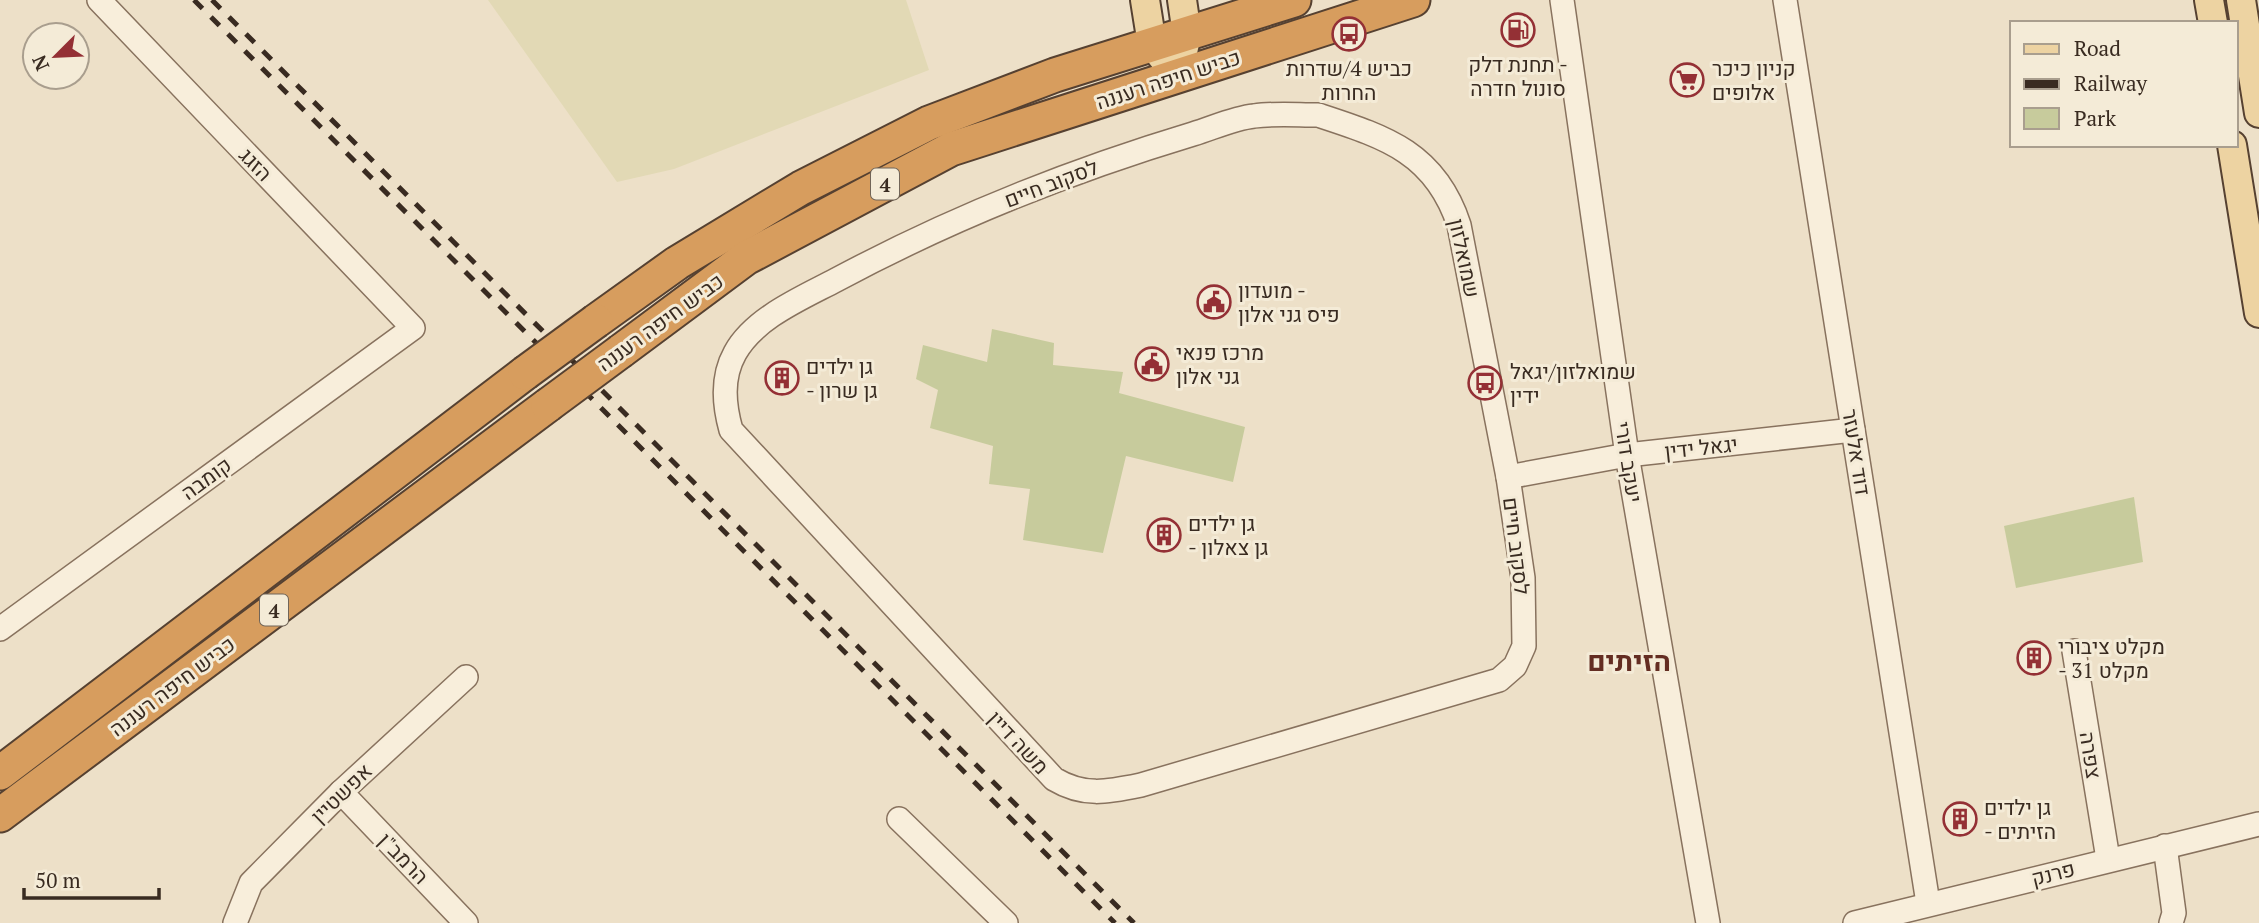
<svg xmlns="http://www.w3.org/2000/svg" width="2259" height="923" viewBox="0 0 2259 923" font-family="'PT Serif',Heebo,serif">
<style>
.farmland{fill:#e2d9b5}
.green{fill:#c7cb9c}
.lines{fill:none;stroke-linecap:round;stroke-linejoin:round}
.minor-casing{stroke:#88725e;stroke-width:26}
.major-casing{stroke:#564131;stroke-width:32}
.highway-casing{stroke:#564131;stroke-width:37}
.minor{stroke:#f8eedb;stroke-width:23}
.major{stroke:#edd3a2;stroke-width:28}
.highway{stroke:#d79d5e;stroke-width:33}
.rail{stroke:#392b21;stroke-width:5;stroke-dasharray:12 12;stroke-linecap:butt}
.highway-bridge-casing{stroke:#564131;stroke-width:37;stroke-linecap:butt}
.highway-bridge{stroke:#d79d5e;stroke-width:33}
.labels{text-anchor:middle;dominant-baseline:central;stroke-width:6;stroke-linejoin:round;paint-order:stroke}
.shield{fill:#f4ebd7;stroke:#716558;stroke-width:2}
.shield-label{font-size:19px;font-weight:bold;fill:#392b21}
.poi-label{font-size:21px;fill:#392b21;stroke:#f4ebd7;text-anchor:start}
.street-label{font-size:21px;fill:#392b21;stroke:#f4ebd7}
.district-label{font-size:28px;font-weight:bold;fill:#642d22;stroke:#f4ebd7}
</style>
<rect width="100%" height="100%" fill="#ede0c8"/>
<path class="farmland" d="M488,0H906L929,70L674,169L617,182Z"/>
<g class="green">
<path d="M992,329L1054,343L1053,365L1123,372L1119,393L1245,427L1233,482L1126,456L1103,553L1023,540L1030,489L989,484L993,446L930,428L938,390L916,379L923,345L987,362Z"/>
<path d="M2134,497L2143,562L2016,588L2004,526Z"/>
</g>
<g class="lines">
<defs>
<g id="minor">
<path d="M1562,0L1627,455L1708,923"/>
<path d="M1785,0L1928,903"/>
<path d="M1318,115C1385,137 1435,152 1459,225L1508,477L1523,578L1524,646L1515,666L1499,680L1141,785C1107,792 1084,797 1054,779L731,430C724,405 721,378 735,353C754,318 802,298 836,280C950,219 1070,171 1193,134C1213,128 1234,118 1254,116C1275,113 1297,115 1318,115Z"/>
<path d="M1508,477L1627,455L1853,430"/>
<path d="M0,629L413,328L99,0"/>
<path d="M2074,651L2108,859"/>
<path d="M341,792L466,923"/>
<path d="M899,819L1006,923"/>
<path d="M2165,846L2174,913L2171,923"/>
<path d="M235,923L251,883L341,792L466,677"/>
<path d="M1855,923L2259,824"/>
</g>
<g id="major">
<path d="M1145,0L1152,44L1177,76"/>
<path d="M1182,0L1187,34L1183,52"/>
<path d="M2209,0L2213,23"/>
<path d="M2241,0L2259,113"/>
<path d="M2232,145L2259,313"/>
</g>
<g id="highway">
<path d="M596,321L677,263L801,188L929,123L1055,75L1294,0"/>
<path d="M621,351L746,258L951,149L1413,0"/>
<path d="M0,773L525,373"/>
<path d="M0,815L548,405"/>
</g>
</defs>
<use href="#minor" class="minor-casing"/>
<use href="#major" class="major-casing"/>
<use href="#highway" class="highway-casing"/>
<use href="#minor" class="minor"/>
<use href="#major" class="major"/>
<use href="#highway" class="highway"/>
<g class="rail">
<path d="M194,0L1115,923"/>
<path d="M212,0L1134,923"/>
</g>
<defs>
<g id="highway-bridge">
<path d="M525,373L596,321"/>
<path d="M548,405L621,351"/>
</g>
</defs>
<use href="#highway-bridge" class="highway-bridge-casing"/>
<use href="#highway-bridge" class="highway-bridge"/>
</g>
<defs>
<symbol id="fuel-ring" viewBox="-11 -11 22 22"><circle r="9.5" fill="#f4ebd7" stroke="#943035" stroke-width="1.5"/><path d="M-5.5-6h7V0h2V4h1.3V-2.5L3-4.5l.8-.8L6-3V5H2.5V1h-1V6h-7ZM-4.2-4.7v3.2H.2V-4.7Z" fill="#943035"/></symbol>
<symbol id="bus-ring" viewBox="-11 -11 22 22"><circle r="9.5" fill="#f4ebd7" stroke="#943035" stroke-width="1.5"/><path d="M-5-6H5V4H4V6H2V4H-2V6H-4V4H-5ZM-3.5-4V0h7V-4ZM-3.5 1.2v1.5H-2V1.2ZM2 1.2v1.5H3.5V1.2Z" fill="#943035"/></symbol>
<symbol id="supermarket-ring" viewBox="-11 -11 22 22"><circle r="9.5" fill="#f4ebd7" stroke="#943035" stroke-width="1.5"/><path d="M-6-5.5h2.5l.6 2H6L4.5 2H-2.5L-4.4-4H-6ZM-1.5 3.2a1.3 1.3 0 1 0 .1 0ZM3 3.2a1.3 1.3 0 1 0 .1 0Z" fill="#943035"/></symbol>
<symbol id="civic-ring" viewBox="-11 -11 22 22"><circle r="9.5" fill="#f4ebd7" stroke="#943035" stroke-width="1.5"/><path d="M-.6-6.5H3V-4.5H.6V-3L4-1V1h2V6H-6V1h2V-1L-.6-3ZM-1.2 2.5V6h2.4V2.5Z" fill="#943035"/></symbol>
<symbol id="building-ring" viewBox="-11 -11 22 22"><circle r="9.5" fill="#f4ebd7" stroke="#943035" stroke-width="1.5"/><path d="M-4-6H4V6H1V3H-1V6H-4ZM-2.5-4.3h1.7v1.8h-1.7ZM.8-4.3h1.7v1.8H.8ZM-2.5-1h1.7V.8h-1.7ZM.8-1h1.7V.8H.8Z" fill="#943035"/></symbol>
</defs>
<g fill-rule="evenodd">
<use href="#fuel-ring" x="1499" y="11" width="38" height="38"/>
<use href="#bus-ring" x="1330" y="15" width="38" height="38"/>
<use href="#supermarket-ring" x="1668" y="61" width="38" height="38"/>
<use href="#civic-ring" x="1195" y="283" width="38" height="38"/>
<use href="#civic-ring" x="1133" y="345" width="38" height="38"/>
<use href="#building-ring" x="763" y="359" width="38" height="38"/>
<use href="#bus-ring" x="1466" y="364" width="38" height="38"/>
<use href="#building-ring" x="1145" y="516" width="38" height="38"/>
<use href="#building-ring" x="2015" y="639" width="38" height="38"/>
<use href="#building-ring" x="1941" y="800" width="38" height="38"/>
</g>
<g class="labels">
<g class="shield">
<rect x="871" y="168.5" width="28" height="31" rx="5"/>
<rect x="260" y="594.5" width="28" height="31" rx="5"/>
</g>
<g class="shield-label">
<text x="885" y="184">4</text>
<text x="274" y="610">4</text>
</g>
<g class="poi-label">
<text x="1518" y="64" text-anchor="middle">תחנת דלק -<tspan x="1518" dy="24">סונול חדרה</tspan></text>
<text x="1349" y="68" text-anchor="middle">כביש 4/שדרות<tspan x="1349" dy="24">החרות</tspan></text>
<text x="1712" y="68">קניון כיכר<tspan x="1712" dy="24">אלופים</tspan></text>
<text x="1238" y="290">מועדון -<tspan x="1238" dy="24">פיס גני אלון</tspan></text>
<text x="1176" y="352">מרכז פנאי<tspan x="1176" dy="24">גני אלון</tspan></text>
<text x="806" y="366">גן ילדים<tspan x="806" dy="24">- גן שרון</tspan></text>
<text x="1510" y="371">שמואלזון/יגאל<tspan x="1510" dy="24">ידין</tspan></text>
<text x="1188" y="523">גן ילדים<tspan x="1188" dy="24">- גן צאלון</tspan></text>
<text x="2058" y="646">מקלט ציבורי<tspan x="2058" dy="24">- מקלט 31</tspan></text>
<text x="1984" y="807">גן ילדים<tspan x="1984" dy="24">- הזיתים</tspan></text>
</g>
<g class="street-label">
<text transform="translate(1168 79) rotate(-18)">כביש חיפה רעננה</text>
<text transform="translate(256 164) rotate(46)">הזגג</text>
<text transform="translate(1051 183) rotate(-21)">לסקוב חיים</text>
<text transform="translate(1465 258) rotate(78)">שמואלזון</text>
<text transform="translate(660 322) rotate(-36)">כביש חיפה רעננה</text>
<text transform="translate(1701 447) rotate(-6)">יגאל ידין</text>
<text transform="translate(1857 452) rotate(81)">דוד אלעזר</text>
<text transform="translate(1629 462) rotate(81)">יעקב דורי</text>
<text transform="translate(206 478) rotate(-36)">קומבה</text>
<text transform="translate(1517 546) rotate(83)">לסקוב חיים</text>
<text transform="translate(172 686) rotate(-37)">כביש חיפה רעננה</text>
<text transform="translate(1019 742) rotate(47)">משה דיין</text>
<text transform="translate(2091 755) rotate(81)">צפרה</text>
<text transform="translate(341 793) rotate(-44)">אפשטיין</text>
<text transform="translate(404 858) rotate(46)">הרמב"ן</text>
<text transform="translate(2053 873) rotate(-14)">פרנק</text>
</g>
<g class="district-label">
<text x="1629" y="660">הזיתים</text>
</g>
</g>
<rect x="2010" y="21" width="228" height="126" fill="#f4ebd7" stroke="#a99e8e" stroke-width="2"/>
<rect x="2024" y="44" width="35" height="10" fill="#edd3a2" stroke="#a99e8e" stroke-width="2"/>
<text x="2074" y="56" font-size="21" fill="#392b21">Road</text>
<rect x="2024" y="79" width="35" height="10" fill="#392b21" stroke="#a99e8e" stroke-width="2"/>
<text x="2074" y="91" font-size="21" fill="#392b21">Railway</text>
<rect x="2024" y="108" width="35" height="21" fill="#c7cb9c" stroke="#a99e8e" stroke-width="2"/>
<text x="2074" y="126" font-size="21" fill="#392b21">Park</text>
<g transform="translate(56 56) rotate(246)"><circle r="33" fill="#f4ebd7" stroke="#a99e8e" stroke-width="2"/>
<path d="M0-5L12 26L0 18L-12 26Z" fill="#943035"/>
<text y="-10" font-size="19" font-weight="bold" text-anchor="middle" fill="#392b21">N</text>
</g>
<path d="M24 888v10h135v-10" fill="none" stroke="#392b21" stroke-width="3.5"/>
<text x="35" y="888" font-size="21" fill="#392b21" stroke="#f4ebd7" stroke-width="5" paint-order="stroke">50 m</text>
</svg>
